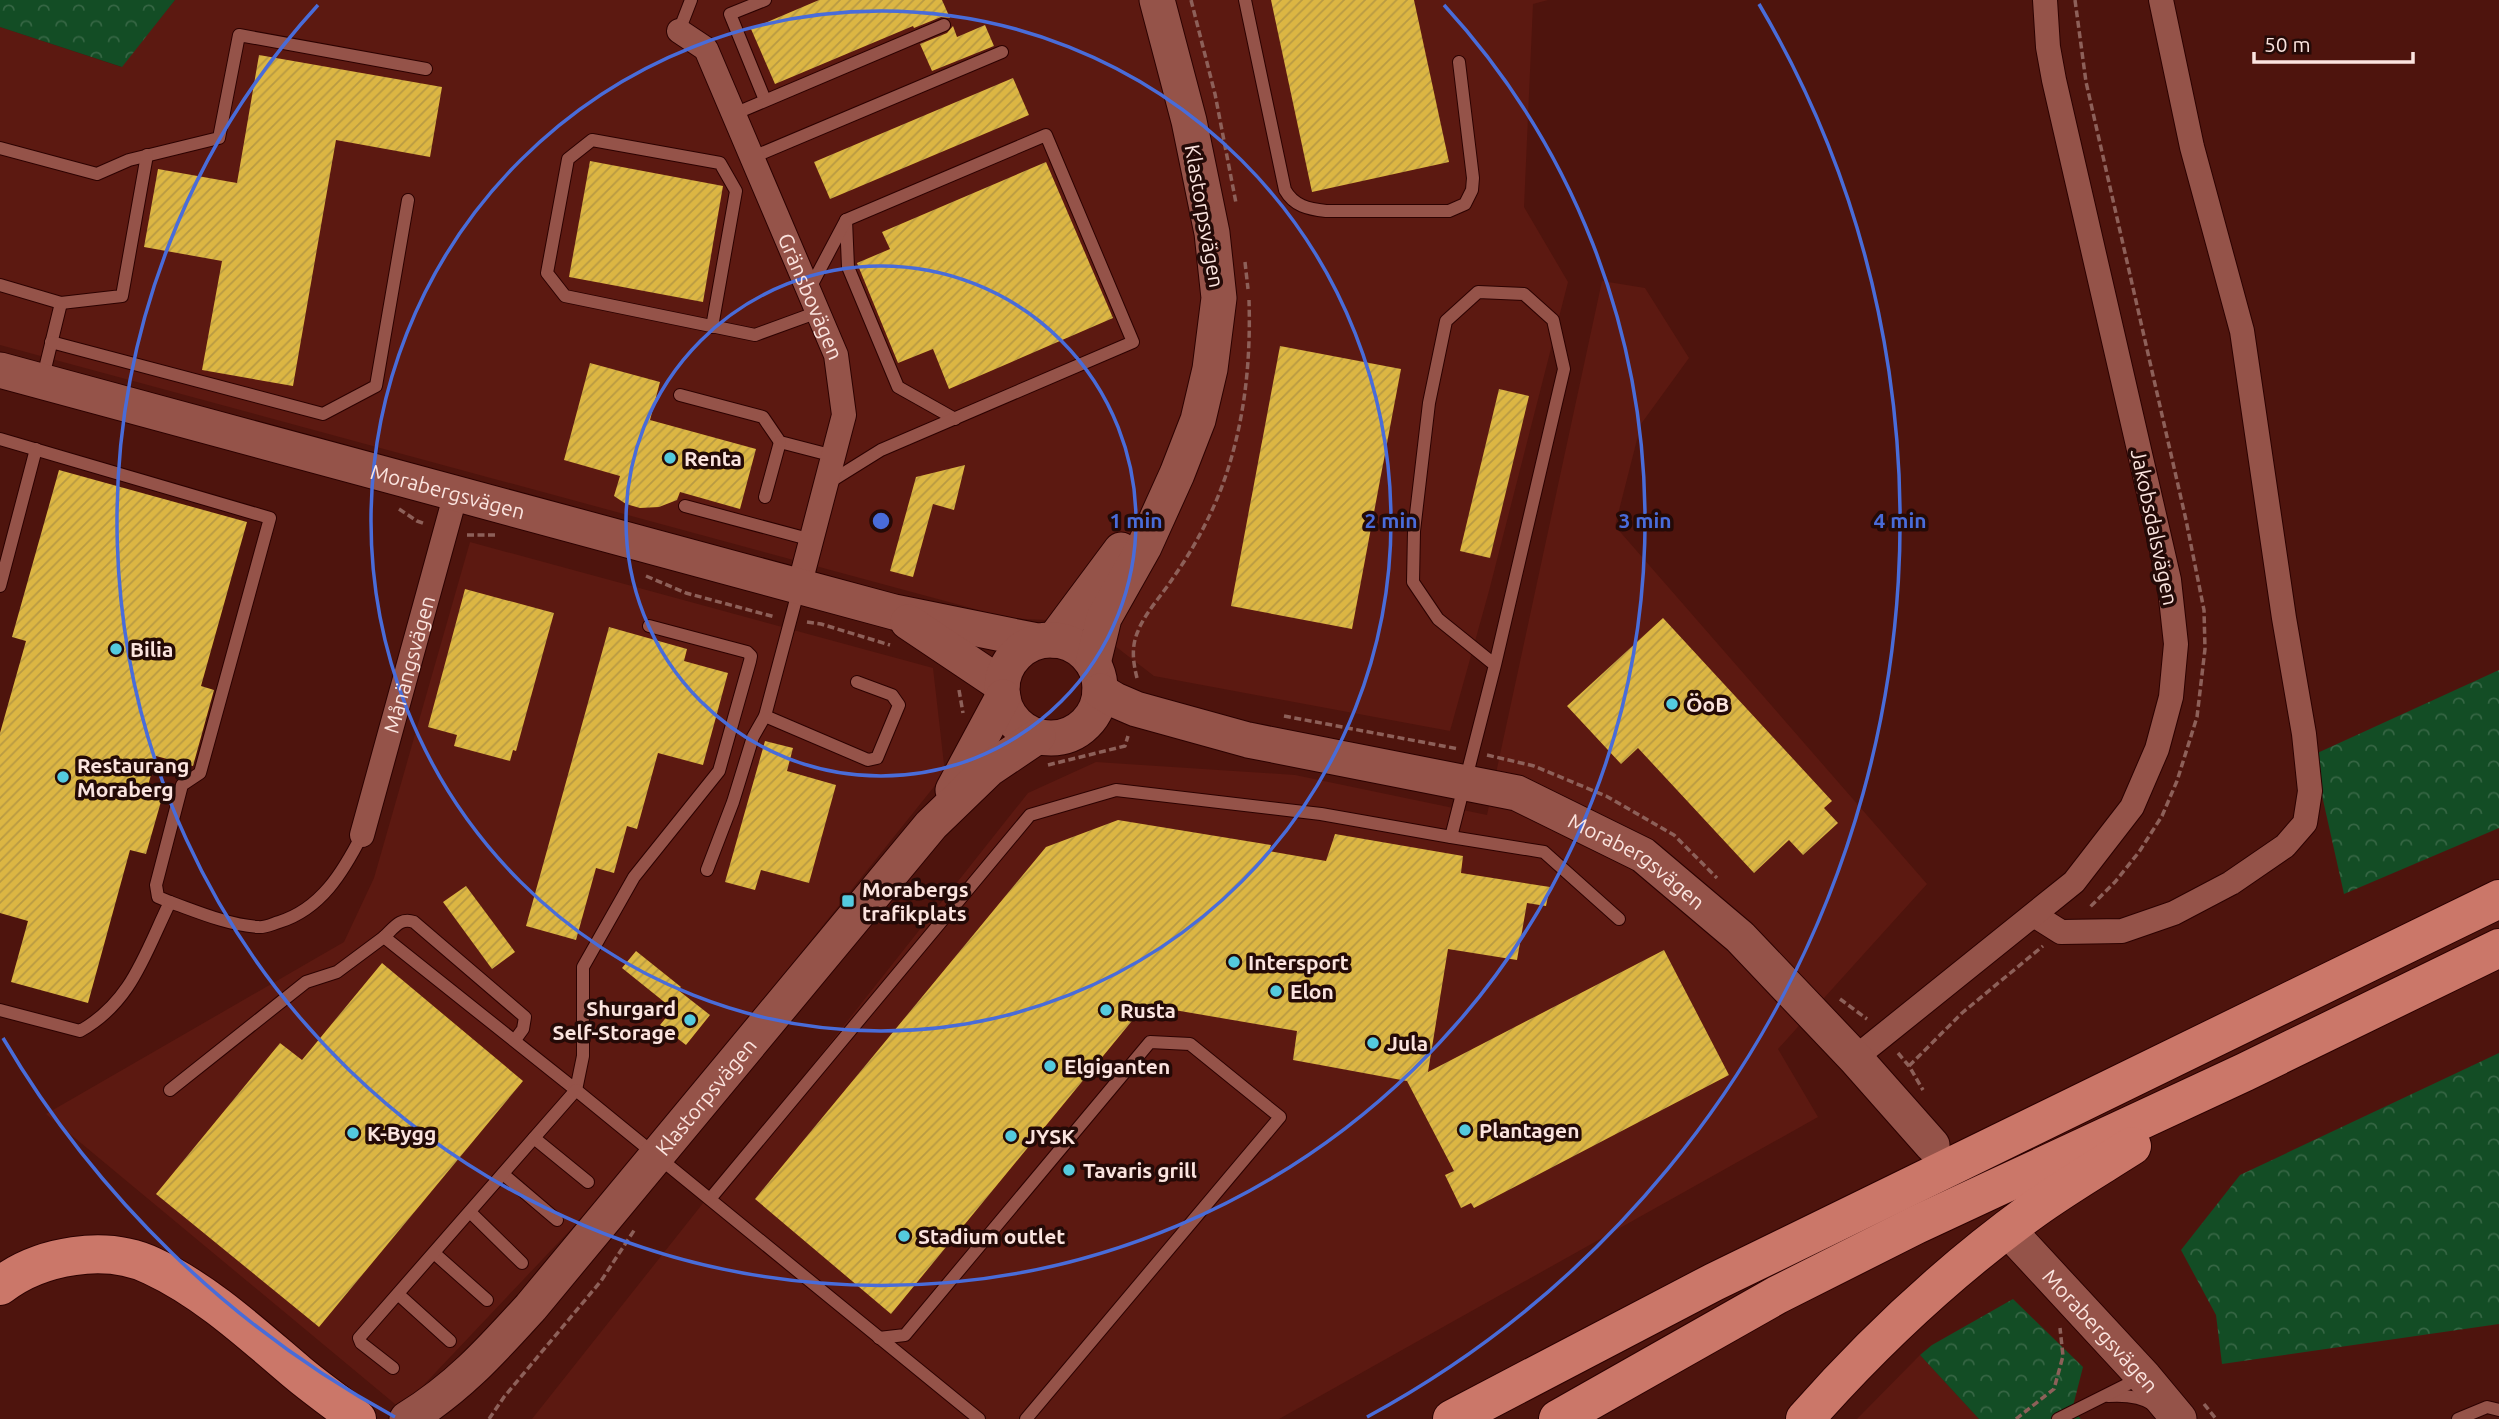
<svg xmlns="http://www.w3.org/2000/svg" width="2499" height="1419" viewBox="0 0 2499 1419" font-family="Ubuntu,sans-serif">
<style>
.built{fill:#5c1911}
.forest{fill:url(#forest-crowns)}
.building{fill:url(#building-hatch)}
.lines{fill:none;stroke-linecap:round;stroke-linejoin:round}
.lane-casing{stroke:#2c0201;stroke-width:14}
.street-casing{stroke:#2c0201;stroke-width:26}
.secondary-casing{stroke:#2c0201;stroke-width:37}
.highway-casing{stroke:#2c0201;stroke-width:40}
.path{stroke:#8d6059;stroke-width:3.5;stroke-dasharray:7 3.5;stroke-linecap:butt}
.lane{stroke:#955349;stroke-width:12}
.street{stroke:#955349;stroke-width:24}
.secondary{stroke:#955349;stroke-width:35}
.highway{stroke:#cb7769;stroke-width:38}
.ring{fill:none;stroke:#496cd9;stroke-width:3.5}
.poi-dot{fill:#54cade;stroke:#240a07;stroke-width:2.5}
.labels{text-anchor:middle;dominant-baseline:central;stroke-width:7;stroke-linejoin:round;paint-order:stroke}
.street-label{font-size:21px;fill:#fbe4df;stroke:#240a07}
.poi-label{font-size:21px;font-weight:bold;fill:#fbe4df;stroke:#240a07;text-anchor:start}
.centre{fill:#496cd9;stroke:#240a07;stroke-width:3.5}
.ring-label{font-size:21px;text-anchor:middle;font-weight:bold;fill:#496cd9;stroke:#240a07;stroke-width:7;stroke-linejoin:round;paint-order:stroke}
</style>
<defs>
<pattern id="forest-crowns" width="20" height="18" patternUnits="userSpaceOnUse" patternTransform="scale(1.75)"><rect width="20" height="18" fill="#134d25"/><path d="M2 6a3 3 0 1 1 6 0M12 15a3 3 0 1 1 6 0" fill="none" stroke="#366644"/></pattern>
<pattern id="building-hatch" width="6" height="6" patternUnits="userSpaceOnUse" patternTransform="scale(1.75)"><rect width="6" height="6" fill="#dcb643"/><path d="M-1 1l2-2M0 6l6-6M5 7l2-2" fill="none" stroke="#b89a43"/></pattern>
</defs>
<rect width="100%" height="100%" fill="#4e140d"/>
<g class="built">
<path d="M175,0H1548L1533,4L1524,207L1568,282L1489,591L1450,731L1154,676L1115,646L1068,621L1008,618L0,345V27L121,67Z"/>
<path d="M1602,281L1645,288L1689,358L1641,424L1615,526L1927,884L1778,1049L1818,1117L1279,1419H532L1028,793L1096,762L1295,775L1487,815Z"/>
<path d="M470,542L933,668L945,773L628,1169L401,1409L46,1114L344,942L374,878Z"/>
<path d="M1920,1355L1979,1419H1857Z"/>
</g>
<g class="forest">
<path d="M0,0H175L122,67L0,27Z"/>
<path d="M2499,670V828L2344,894L2313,755Z"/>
<path d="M2499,1053V1324L2222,1364L2216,1315L2181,1250L2240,1175Z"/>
<path d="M2013,1299L2083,1367L2072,1410L2081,1419H1979L1920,1355L1932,1345Z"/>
</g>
<g class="building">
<path d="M819,0H942L950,18L941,17L914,28L913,26L775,84L751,29Z"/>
<path d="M1271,0H1414L1449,162L1312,192Z"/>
<path d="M985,25L994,46L932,71L920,44L947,33L953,26L957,37Z"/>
<path d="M259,55L442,87L430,157L336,140L293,386L202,370L222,261L144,247L158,169L237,183Z"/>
<path d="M1013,78L1029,115L830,199L814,162Z"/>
<path d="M590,161L723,186L703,302L569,277Z"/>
<path d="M1046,162L1113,318L949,389L933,349L898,363L857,263L890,249L882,232Z"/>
<path d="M1280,346L1401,369L1352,629L1231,606Z"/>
<path d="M590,363L660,382L650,420L756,449L740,509L680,492L677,500L659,507L640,508L626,504L614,496L620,476L564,460Z"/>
<path d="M1499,389L1529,396L1490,558L1460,551Z"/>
<path d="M965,465L954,510L933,504L913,577L890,571L916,477Z"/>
<path d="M59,470L247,522L201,686L214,690L193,766L156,756L148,786L164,791L146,854L130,850L88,1003L11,982L28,921L0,913V733L26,641L12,637Z"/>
<path d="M465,589L554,613L516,751L513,750L510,761L454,746L457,735L428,727Z"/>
<path d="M1663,618L1832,801L1824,808L1838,823L1803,855L1789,840L1754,873L1638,748L1621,764L1567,706Z"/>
<path d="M609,627L687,649L684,661L728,673L703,765L658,753L637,829L627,826L614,873L596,868L576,940L526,926Z"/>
<path d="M765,741L793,748L787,771L836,785L809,883L761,870L755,890L725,882Z"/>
<path d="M1118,820L1271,845L1269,851L1326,861L1335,834L1463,856L1461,873L1550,887L1546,906L1527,903L1517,960L1448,949L1428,1072L1664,950L1729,1075L1474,1208L1471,1203L1461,1208L1445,1175L1454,1171L1407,1081L1293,1060L1297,1031L1145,1005L891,1314L755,1199L1046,847Z"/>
<path d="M466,886L515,952L492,969L443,902Z"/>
<path d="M636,951L681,987L678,990L710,1015L686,1045L660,1025L673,1009L622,968Z"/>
<path d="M382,963L523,1081L319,1327L156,1194L280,1043L302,1060Z"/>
</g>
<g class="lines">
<defs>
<g id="lane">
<path d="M765,0L730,14L765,100"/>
<path d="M1245,0L1285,190C1294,206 1308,209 1326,211H1449L1465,204L1472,190L1473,178L1459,62"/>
<path d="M679,31L691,0"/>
<path d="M734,114L944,25"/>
<path d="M0,148L97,174L129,160L219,138L239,35L426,69"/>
<path d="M753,157L1002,52"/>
<path d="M846,220L848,267L898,387L955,419"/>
<path d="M0,285L61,303L42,381"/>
<path d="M809,290L846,220L1046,135L1133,342L881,450L828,483"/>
<path d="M61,303L122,296L147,155"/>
<path d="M712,327L736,191L720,163L592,140L568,159L547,273L565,296L755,335L818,312"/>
<path d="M51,342L323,414L376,386L408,200"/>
<path d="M680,395L763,417L780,442L834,456"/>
<path d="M0,439L270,518L200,773L182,785L156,885L158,897L170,902C145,953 132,1002 80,1031L0,1010"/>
<path d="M765,497L780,442"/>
<path d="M685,506L812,540"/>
<path d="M0,586L36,449"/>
<path d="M765,716L868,760L877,758L899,705L892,695L857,682"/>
<path d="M1451,837L1544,852L1619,919"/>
<path d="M707,870L733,802L753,737L765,716L799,588"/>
<path d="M170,902C198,912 228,925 258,927C265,928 272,924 279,922C321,909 343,872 362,835"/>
<path d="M384,937C394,928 400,917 414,922L525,1017L523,1029L515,1040"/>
<path d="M170,1090L306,982L337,972L384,937L576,1090L583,1056V967L634,877L719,771L750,661L751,656L747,652L649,626"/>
<path d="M534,1138L588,1182"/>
<path d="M503,1174L557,1220"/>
<path d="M710,1199L1030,815L1116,790L1321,814L1451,837L1495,665L1564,369L1553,320L1524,294L1478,292L1446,321L1429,403L1414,531L1413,582L1438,619L1495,665"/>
<path d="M470,1212L522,1263"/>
<path d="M434,1253L487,1300"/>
<path d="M398,1294L450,1341"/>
<path d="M879,1338L905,1335L1150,1042L1190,1044L1280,1117L1026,1419"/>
<path d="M393,1368L361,1343L359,1338L576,1090L979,1419"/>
<path d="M2108,1396C2123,1395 2141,1396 2154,1405"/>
<path d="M2058,1419L2140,1378"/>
<path d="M2458,1419L2487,1407L2499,1410"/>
</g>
<g id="street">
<path id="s1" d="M679,31L706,49L836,355L844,415L799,587"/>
<path id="s2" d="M362,835L456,493"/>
<path d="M2034,915L2061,932L2122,931L2174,913L2231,883L2285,846L2305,823L2310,791L2304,734L2284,618L2242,331L2192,147L2161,0"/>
<path d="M1855,1058L2074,882L2132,807L2157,749L2171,697L2176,644L2169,580L2054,80L2048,47L2045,0"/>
</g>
<g id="secondary">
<path id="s3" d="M0,370L894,612L1037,641"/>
<path d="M908,622L1002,685"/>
<path d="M1054,640L1121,550"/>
<circle cx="1051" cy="689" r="49"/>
<path d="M1093,663L1104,618L1144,547L1177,474L1198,420L1210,369L1219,298L1212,233L1189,121L1157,0"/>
<path id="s4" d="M1100,691L1115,700L1136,709L1248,740L1517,793L1643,855L1740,937L1855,1058L1932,1145"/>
<path d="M953,790L1003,697"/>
<path id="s5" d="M2020,1243L2144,1377L2179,1419"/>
<path id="s6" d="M407,1419C458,1388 491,1351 531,1307L931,825L989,769L1038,736"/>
</g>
<g id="highway">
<path d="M0,1286C40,1255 106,1244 152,1266C206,1291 253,1335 298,1373C317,1389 338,1403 357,1419"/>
<path d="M1452,1419L1714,1282L2499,899"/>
<path d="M1558,1419L1777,1295L1916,1225L2245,1072L2499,948"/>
<path d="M1805,1419C1873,1342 1950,1270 2033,1210C2065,1187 2099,1167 2132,1146"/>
</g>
</defs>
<use href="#lane" class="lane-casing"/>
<use href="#street" class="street-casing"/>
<use href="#secondary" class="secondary-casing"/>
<use href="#highway" class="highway-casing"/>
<g class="path">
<path d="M1191,0L1215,94L1236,203"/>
<path d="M2075,0L2086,82L2186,520L2204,610L2205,649L2197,717L2177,781L2162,816L2139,852L2115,882L2089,908"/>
<path d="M1245,262L1248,289"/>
<path d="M399,509L417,521L425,524"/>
<path d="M467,535H497"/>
<path d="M646,576L686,593L775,617"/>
<path d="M807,622L821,624L890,645"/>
<path d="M1137,678C1133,662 1131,647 1138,631C1145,613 1162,595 1173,578C1192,551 1209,520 1221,489C1244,428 1251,365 1249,300"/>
<path d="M959,690L963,713"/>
<path d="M1284,716L1459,749"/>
<path d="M1487,755L1534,766L1606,796L1674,835L1717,878"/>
<path d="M1048,765L1125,746L1128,736"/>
<path d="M1840,999L1867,1019"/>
<path d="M1898,1053L1909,1066L1923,1090"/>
<path d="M1909,1066L1962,1013L2043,946"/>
<path d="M2204,1404L2216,1419"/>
<path d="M489,1419L504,1397L601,1281L635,1229"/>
<path d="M2016,1419L2054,1389L2063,1356L2060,1328"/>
</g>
<use href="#lane" class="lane"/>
<use href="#street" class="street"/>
<use href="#secondary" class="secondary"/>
<use href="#highway" class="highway"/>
</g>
<g class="ring">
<circle cx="881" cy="521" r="255"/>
<circle cx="881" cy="521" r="510"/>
<path d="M1444 5A764 764 0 1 1 318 5"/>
<path d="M395 1417A1019 1019 0 0 1 3 1038M1759 4A1019 1019 0 0 1 1367 1417"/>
</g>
<g class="poi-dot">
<circle cx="670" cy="458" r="7"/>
<circle cx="116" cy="649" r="7"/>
<circle cx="1672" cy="704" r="7"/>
<circle cx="63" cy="777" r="7"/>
<rect x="841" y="894" width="14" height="14" rx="3.5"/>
<circle cx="1234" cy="962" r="7"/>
<circle cx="1276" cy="991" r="7"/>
<circle cx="1106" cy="1010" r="7"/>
<circle cx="690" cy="1020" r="7"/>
<circle cx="1373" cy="1043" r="7"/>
<circle cx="1050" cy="1066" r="7"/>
<circle cx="1465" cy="1130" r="7"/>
<circle cx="353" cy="1133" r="7"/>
<circle cx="1011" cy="1136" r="7"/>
<circle cx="1069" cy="1170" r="7"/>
<circle cx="904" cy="1236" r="7"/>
</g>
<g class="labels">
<g class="street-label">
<text transform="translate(1205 216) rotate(80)">Klastorpsvägen</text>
<text stroke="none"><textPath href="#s1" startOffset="301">Gränsbovägen</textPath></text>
<text stroke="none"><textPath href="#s3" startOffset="464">Morabergsvägen</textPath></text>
<text transform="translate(2155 527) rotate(78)">Jakobsdalsvägen</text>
<text stroke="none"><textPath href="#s2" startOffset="177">Månängsvägen</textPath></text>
<text stroke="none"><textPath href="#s4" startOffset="569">Morabergsvägen</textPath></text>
<text stroke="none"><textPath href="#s6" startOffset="441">Klastorpsvägen</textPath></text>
<text stroke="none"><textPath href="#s5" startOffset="119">Morabergsvägen</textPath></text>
</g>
<g class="poi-label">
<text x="684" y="458">Renta</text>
<text x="130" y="649">Bilia</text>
<text x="1686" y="704">ÖoB</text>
<text x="77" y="765">Restaurang<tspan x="77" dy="24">Moraberg</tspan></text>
<text x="862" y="889">Morabergs<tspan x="862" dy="24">trafikplats</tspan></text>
<text x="1248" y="962">Intersport</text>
<text x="1290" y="991">Elon</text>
<text x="676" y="1008" text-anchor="end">Shurgard<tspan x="676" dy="24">Self-Storage</tspan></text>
<text x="1120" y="1010">Rusta</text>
<text x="1387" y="1043">Jula</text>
<text x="1064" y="1066">Elgiganten</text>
<text x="1479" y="1130">Plantagen</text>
<text x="367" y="1133">K-Bygg</text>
<text x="1025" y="1136">JYSK</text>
<text x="1083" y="1170">Tavaris grill</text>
<text x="918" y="1236">Stadium outlet</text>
</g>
</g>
<circle cx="881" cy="521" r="10" class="centre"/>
<g class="ring-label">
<text x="1136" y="528">1 min</text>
<text x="1391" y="528">2 min</text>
<text x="1645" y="528">3 min</text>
<text x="1900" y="528">4 min</text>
</g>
<path d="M2254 52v10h159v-10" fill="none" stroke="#fbe4df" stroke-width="3.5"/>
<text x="2264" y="52" font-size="21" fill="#fbe4df" stroke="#240a07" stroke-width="5" paint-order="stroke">50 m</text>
</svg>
